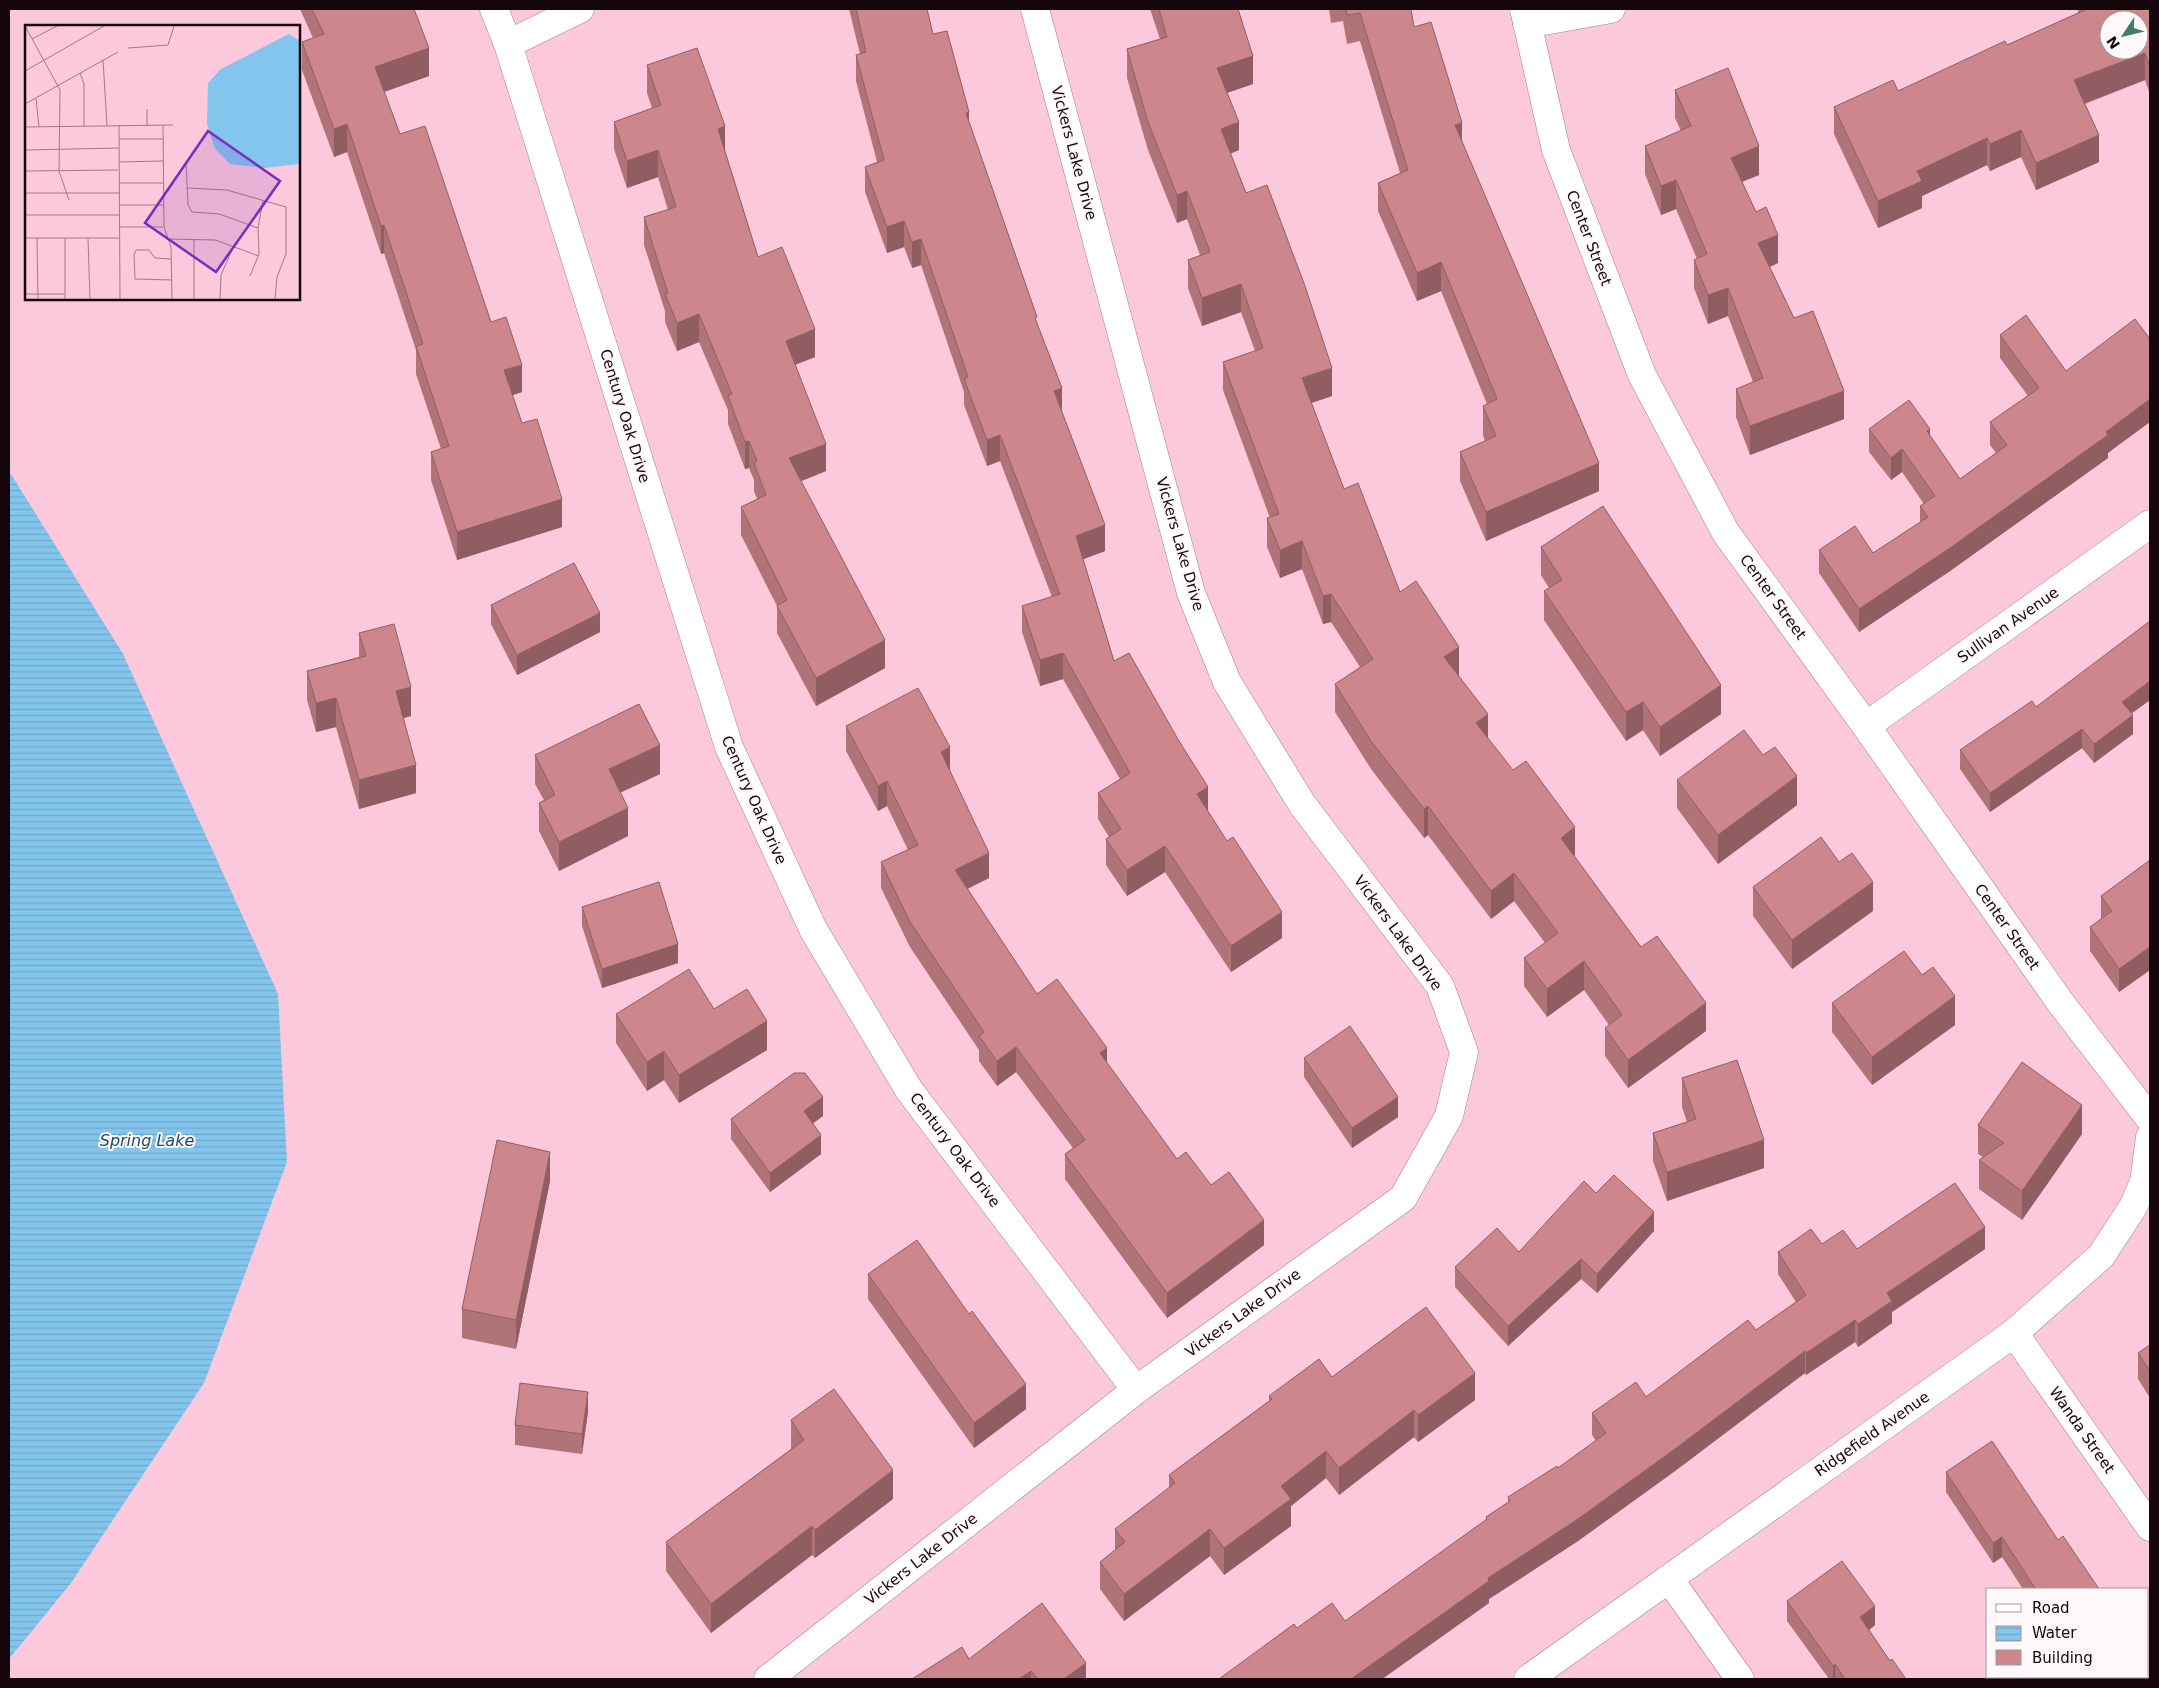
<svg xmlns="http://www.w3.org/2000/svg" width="2159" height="1688" viewBox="0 0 2159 1688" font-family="'DejaVu Sans',sans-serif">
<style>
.water{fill:url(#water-rules)}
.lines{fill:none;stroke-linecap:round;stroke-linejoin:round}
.minor-casing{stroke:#ab7b8d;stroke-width:29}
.minor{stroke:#fff;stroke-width:28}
.wall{fill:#b07478}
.shaded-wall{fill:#905e62}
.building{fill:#cd878c;stroke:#905e62;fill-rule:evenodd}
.labels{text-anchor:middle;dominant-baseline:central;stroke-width:4;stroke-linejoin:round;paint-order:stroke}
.street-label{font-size:15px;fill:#15060c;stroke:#fef8fa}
.water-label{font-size:16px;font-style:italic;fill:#194d68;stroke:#fef8fa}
.inset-road{fill:none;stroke:#a07a88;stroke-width:1}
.view{fill:#7b2cbf;fill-opacity:0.15;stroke:#7b2cbf;stroke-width:2.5}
.inset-edge{fill:none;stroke:#15060c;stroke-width:2.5}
</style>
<defs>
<pattern id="water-rules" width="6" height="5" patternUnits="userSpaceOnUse" patternTransform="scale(1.25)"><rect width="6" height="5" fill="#83c5ec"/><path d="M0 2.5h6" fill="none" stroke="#70a8c9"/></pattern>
</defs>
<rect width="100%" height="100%" fill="#fcc8db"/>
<path class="water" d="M9,471L123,654L278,994L287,1162L204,1383L71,1583L9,1659Z"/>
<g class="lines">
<defs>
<g id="minor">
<path d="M494,9L508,44L729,747L813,929L909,1090L1136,1390"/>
<path d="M1524,9L1556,150L1642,375L1726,533L1866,726L2060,1002L2150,1119"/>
<path d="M1527,24L1611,9"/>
<path d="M508,44L580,9"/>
<path d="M1866,726L2150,524"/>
<path d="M2014,1333L2150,1527"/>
<path d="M1669,1579L1740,1679"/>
<path d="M768,1679L1136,1390L1403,1198L1449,1116L1464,1052L1440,986L1302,804L1227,682L1191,593L1035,9"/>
<path d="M1528,1679L2014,1333L2101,1256L2133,1207L2144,1182L2150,1137"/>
</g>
</defs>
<use href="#minor" class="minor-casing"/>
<use href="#minor" class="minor"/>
</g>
<g class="wall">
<path d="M300,9H414L429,76L384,92L400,134L491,322L522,392L512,395L522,423L562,527L457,560L431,480V452L441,449L416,374V350L384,253L381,254L347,152L334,157L302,70V42L313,38Z"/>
<path d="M849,9H927L933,34L969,122L1037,323L1062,413L1105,551L1083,559L1114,661L1208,811L1282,938L1231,972L1165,872L1127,896L1106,865V839L1109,837L1098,819V793L1120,779L1063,679L1040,686L1022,632V606L1052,597L1000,461L987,466L964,405V392L921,265L912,268L904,247L887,253L865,192V167L877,162L856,81V55L860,54Z"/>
<path d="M1150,9H1238L1253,84L1227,93L1239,150L1230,154L1332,396L1311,403L1344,489L1400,592L1459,676L1488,739L1575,855L1574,856L1641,947L1706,1031L1628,1088L1605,1056V1028L1609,1025L1584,990L1547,1017L1524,986V958L1545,943L1514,901L1491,919L1428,835L1424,838L1371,769L1335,712V684L1360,667L1331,622L1323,624L1302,569L1280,578L1267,547V518H1270L1223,390V362L1255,351L1241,312L1202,326L1188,288V260L1200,255L1187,219L1177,223L1148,150L1127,78V49L1160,39Z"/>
<path d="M1329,9H1411L1414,27L1462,141L1599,491L1486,541L1460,481V452L1485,441L1483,435V406L1487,404L1441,291L1417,301L1378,211V183L1400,173L1360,41L1347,44L1343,21L1331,23Z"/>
<path d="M2078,9H2150V94L2145,80L2085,104L2099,162L2036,190L2021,157L1990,171L1987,165L1922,196V208L1878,228L1834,134V107L1898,91L2007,45L2078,13Z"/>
<path d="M647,65L725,151L758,257L815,357L795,365L826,471L801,481L885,668L816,706L777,633V606L741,535V507L757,499L754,491V480L749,468L745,469L728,424V410L699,342L677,351L665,322V311L644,245V217L668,210L658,177L627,188L614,149V122L652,108L647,93Z"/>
<path d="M1675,90L1759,175L1742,182L1778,263L1770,267L1794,318L1844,419L1750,455L1736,417V389L1753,382L1728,316L1708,324L1694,288V260L1697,259L1676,209L1661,215L1645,174V146L1681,131L1675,118Z"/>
<path d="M2000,335L2108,453V458L1950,571L1859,632L1819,573V550L1873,553L1920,522V506L1924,504L1902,472L1891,480L1869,452V429L1930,436L1960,479L1996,453L1990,445V422L2028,396L2000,358Z"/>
<path d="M1541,547L1721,714L1660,756L1643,730L1626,741L1544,620V591L1549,588L1541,575Z"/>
<path d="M491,605L600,632L517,675L491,624Z"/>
<path d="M359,633L411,716L403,718L416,793L359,809L336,727L316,732L307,700V671L359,657Z"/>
<path d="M2150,700L2131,714L2133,734L2094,763L2082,748L1990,812L1960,769V750L2036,707Z"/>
<path d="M846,726L950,771L989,878L967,889L1037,994L1107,1063L1177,1159L1211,1185L1264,1245L1167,1318L1065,1179V1154L1073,1148L1016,1072L997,1086L979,1061V1050L910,947L881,888V862L908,850L887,806L878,811L846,751Z"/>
<path d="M535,755L660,774L621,792L628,836L559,871L539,831V803L544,800L535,784Z"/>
<path d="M1677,780L1797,805L1718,864L1677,808Z"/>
<path d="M2150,860V970L2119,992L2090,951V927L2101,919V896Z"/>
<path d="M1839,862L1873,911L1792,969L1753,916V887Z"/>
<path d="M582,907L678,963L602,988L582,926Z"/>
<path d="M1832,1003L1955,1025L1872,1085L1832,1032Z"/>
<path d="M714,1009L767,1050L679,1103L664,1080L647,1091L616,1043V1014Z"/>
<path d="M1304,1058L1398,1117L1352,1148L1304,1077Z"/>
<path d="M1682,1078L1764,1168L1667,1201L1653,1161V1133L1687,1122L1682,1107Z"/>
<path d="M823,1116L813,1123L821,1154L770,1192L731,1139V1119Z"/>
<path d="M1978,1125L2082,1134L2022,1220L1979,1189V1160L1983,1157L1978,1154Z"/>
<path d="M550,1181L516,1349L462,1338V1309Z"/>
<path d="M1596,1193L1654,1231L1597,1293L1581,1279L1508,1346L1455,1287V1267L1519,1252Z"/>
<path d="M1822,1244L1857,1249H1985L1892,1312V1323L1858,1347L1855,1342L1806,1375L1805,1373L1675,1471L1578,1541L1489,1599V1603L1382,1679H1219L1297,1628L1345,1621L1486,1520V1517L1508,1503V1497L1558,1468L1596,1441L1592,1435V1413L1646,1397L1756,1330L1796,1302L1778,1274V1252Z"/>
<path d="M868,1274L1026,1409L974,1448L868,1299Z"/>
<path d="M2150,1345V1398L2138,1379V1353Z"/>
<path d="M1332,1377L1475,1400L1418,1442L1414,1437L1339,1495L1326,1478L1291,1506V1526L1224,1575L1210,1556L1124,1621L1100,1589V1562L1115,1550V1529L1169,1488V1475L1269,1401V1396Z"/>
<path d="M588,1412L582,1454L515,1445V1425Z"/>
<path d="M791,1420L893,1499L815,1558L812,1555L711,1633L666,1571V1542L791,1449Z"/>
<path d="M1946,1472L2058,1540L2099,1589H2023L2002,1557L1993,1563L1946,1492Z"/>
<path d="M1787,1601L1875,1625L1869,1630L1890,1661L1906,1679H1829L1787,1621Z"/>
<path d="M969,1659L1086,1679H912Z"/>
</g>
<g class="shaded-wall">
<path d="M429,48V76L375,95V67Z"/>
<path d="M2145,53V80L2074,107V80Z"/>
<path d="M1253,56V84L1217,96V68Z"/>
<path d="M969,112V138L966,113Z"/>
<path d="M1239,122V150L1221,157V129Z"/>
<path d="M1462,123V152L1455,125Z"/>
<path d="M347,124V152L334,157V129Z"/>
<path d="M725,126V154L718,129Z"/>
<path d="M2021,130V157L1990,171V144Z"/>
<path d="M2099,135V162L2036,190V163Z"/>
<path d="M1987,138V165L1922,196V208L1878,228V201L1917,171Z"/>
<path d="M1759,146V175L1731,186V158Z"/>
<path d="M658,150V177L627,188V161Z"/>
<path d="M1676,180V209L1661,215V186Z"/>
<path d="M1187,191V219L1177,223V195Z"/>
<path d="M904,221V247L887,253V227Z"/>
<path d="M384,225V253L381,254V226Z"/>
<path d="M1778,235V263L1758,272V243Z"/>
<path d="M921,239V265L912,268V242Z"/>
<path d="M1441,262V291L1417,301V273Z"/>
<path d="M1241,284V312L1202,326V298Z"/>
<path d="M1728,288V316L1708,324V295Z"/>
<path d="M699,314V342L677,351V323Z"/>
<path d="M815,329V357L786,368V341Z"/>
<path d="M522,365V392L504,398V370Z"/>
<path d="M1332,368V396L1302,406V378Z"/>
<path d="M1062,388V414L1054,391Z"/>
<path d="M1844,391V419L1750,455V426Z"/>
<path d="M2150,399V422L2108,453V458L1950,571L1859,632V609Z"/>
<path d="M1930,429V452L1927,431Z"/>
<path d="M1000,435V461L987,466V440Z"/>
<path d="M749,441V468L745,469V442Z"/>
<path d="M826,444V471L789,486V458Z"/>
<path d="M1902,449V472L1891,480V458Z"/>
<path d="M1599,463V491L1486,541V512Z"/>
<path d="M562,499V527L457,560V532Z"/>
<path d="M1105,525V551L1076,562V536Z"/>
<path d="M1302,541V569L1280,578V550Z"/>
<path d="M1331,594V622L1323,624V596Z"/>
<path d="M600,613V632L517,675V655Z"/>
<path d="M885,640V668L816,706V678Z"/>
<path d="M1459,647V676L1444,685V657Z"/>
<path d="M1063,653V679L1040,686V660Z"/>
<path d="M2150,681V700L2122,720V702Z"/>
<path d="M1721,685V714L1660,756V727Z"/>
<path d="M411,687V716L396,720V691Z"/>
<path d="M336,698V727L316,732V703Z"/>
<path d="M1643,702V730L1626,741V712Z"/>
<path d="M1488,714V742L1476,723Z"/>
<path d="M2133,715V734L2094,763V744Z"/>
<path d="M2082,729V748L1990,812V793Z"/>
<path d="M660,745V774L609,798V769Z"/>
<path d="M950,747V772L941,752Z"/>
<path d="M416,765V793L359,809V780Z"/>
<path d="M1797,776V805L1718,864V835Z"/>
<path d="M887,781V806L878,811V786Z"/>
<path d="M1208,787V813L1197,794Z"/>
<path d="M1428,806V835L1424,838V809Z"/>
<path d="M628,808V836L559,871V842Z"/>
<path d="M1575,827V855L1561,866V838Z"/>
<path d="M1165,846V872L1127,896V870Z"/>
<path d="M989,853V878L955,895V870Z"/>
<path d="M1514,873V901L1491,919V891Z"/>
<path d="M1873,882V911L1792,969V940Z"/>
<path d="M1282,912V938L1231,972V946Z"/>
<path d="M678,944V963L602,988V969Z"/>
<path d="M2150,947V970L2119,992V969Z"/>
<path d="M1584,961V990L1547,1017V989Z"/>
<path d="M1955,996V1025L1872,1085V1057Z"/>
<path d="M1706,1003V1031L1628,1088V1060Z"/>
<path d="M767,1021V1050L679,1103V1075Z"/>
<path d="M1016,1047V1072L997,1086V1061Z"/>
<path d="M1107,1048V1073L1100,1053Z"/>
<path d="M664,1051V1080L647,1091V1062Z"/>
<path d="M823,1097V1116L804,1130V1111Z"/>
<path d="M1398,1097V1117L1352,1148V1128Z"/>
<path d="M2082,1105V1134L2022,1220V1191Z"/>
<path d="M821,1135V1154L770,1192V1173Z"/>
<path d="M1764,1140V1168L1667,1201V1172Z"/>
<path d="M550,1152V1181L516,1349V1320Z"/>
<path d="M1654,1212V1231L1597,1293V1274Z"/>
<path d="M1264,1220V1245L1167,1318V1293Z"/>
<path d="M1985,1227V1249L1892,1312V1323L1858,1347V1324L1887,1293Z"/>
<path d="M1581,1259V1279L1508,1346V1326Z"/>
<path d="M1855,1320V1342L1806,1375V1353Z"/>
<path d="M1805,1351V1373L1675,1471L1578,1541L1489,1599V1603L1382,1679H1351L1488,1578Z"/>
<path d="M1475,1373V1400L1418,1442V1415Z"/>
<path d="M1026,1384V1409L974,1448V1423Z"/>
<path d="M588,1392V1412L582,1454V1434Z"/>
<path d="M1414,1410V1437L1339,1495V1468Z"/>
<path d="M1326,1451V1478L1291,1506V1526L1224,1575V1548L1281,1486Z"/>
<path d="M893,1470V1499L815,1558V1530Z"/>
<path d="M812,1526V1555L711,1633V1604Z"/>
<path d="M1210,1529V1556L1124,1621V1594Z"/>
<path d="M2002,1537V1557L1993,1563V1543Z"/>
<path d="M1875,1606V1625L1860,1637V1617Z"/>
<path d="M1086,1663V1679H1064Z"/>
<path d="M1835,1664V1679H1833V1666Z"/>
<path d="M1031,1671V1679H1019Z"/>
</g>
<g class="building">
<path d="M312,9H414L429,48L375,67L400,134L425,126L491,322L506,317L522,365L504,370L522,423L537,419L562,499L457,532L431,452L449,446L416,346L423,344L384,225L381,226L347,124L334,129L302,42L324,34Z"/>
<path d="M856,9H927L933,34L947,31L969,112L966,113L1037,317L1035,318L1062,388L1054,391L1105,525L1076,536L1114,661L1129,653L1179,741L1208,787L1197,794L1227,841L1233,837L1282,912L1231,946L1165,846L1127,870L1106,839L1121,829L1098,793L1130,773L1063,653L1040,660L1022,606L1060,594L1000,435L987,440L964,379L968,377L921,239L912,242L904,221L887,227L865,167L884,160L856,55L866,52Z"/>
<path d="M1159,9H1238L1253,56L1217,68L1239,122L1221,129L1246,193L1267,185L1305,286L1332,368L1302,378L1344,489L1358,483L1400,592L1416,581L1459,647L1444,657L1488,714L1476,723L1513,770L1526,761L1575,827L1561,838L1641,947L1657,936L1706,1003L1628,1060L1605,1028L1622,1015L1584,961L1547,989L1524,958L1558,933L1514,873L1491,891L1428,806L1424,809L1371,741L1335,684L1373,659L1331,594L1323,596L1302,541L1280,550L1267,518L1279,514L1223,362L1263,348L1241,284L1202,298L1188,260L1210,252L1187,191L1177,195L1148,122L1127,49L1167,37Z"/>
<path d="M1346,9H1411L1414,27L1431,22L1462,123L1455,125L1599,463L1486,512L1460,452L1496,436L1483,406L1497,399L1441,262L1417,273L1378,183L1408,170L1360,13L1347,15Z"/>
<path d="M2084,9H2150V67L2145,53L2074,80L2099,135L2036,163L2021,130L1990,144L1987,138L1917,171L1922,181L1878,201L1834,107L1893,80L1898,91L2005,41L2007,45L2085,10ZM2109,20H2139V50H2109Z"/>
<path d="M697,48L725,126L718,129L758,257L782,247L815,329L786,341L826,444L789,458L885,640L816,678L777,606L787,600L741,507L766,495L754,463L757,461L749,441L745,442L728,396L732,394L699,314L677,323L665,294L668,293L644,217L676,207L658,150L627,161L614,122L661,105L647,65Z"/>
<path d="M1728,68L1759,146L1731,158L1756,212L1766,207L1778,235L1758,243L1794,318L1813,311L1844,391L1750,426L1736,389L1763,378L1728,288L1708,295L1694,260L1707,254L1676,180L1661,186L1645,146L1691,126L1675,90Z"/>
<path d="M2026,315L2066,371L2135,319L2150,339V399L2106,432L2108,435L1950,548L1859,609L1819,550L1855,526L1873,553L1928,517L1920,506L1935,496L1902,449L1891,458L1869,429L1909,400L1930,429L1927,431L1960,479L2007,445L1990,422L2039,388L2000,335Z"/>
<path d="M1603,506L1721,685L1660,727L1643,702L1626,712L1544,591L1562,580L1541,547Z"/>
<path d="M574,563L600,613L517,655L491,605Z"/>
<path d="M2150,621V681L2122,702L2133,715L2094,744L2082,729L1990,793L1960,750L2032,701L2036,707Z"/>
<path d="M394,624L411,687L396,691L416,765L359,780L336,698L316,703L307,671L366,656L359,633Z"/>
<path d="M918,688L950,747L941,752L989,853L955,870L1037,994L1057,979L1107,1048L1100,1053L1177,1159L1186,1152L1211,1185L1229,1172L1264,1220L1167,1293L1065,1154L1085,1140L1016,1047L997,1061L979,1036L984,1032L910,922L881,862L918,845L887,781L878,786L846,726Z"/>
<path d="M639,704L660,745L609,769L628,808L559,842L539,803L555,795L535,755Z"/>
<path d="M1744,730L1763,755L1775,747L1797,776L1718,835L1677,780Z"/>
<path d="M1821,837L1839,862L1852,853L1873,882L1792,940L1753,887Z"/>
<path d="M2150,860V947L2119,969L2090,927L2112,911L2101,896Z"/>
<path d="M659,882L678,944L602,969L582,907Z"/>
<path d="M1904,951L1922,975L1933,967L1955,996L1872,1057L1832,1003Z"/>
<path d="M689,969L714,1009L747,989L767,1021L679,1075L664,1051L647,1062L616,1014Z"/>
<path d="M1350,1026L1398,1097L1352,1128L1304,1058Z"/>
<path d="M1737,1060L1764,1140L1667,1172L1653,1133L1696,1119L1682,1078Z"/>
<path d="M2022,1062L2082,1105L2022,1191L1979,1160L2004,1143L1978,1125Z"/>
<path d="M794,1073H805L823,1097L804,1111L821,1135L770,1173L731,1119Z"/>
<path d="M497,1140L550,1152L516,1320L462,1309Z"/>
<path d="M1614,1175L1654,1212L1597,1274L1581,1259L1508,1326L1455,1267L1497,1228L1519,1252L1584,1181L1596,1193Z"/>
<path d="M1955,1183L1985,1227L1887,1293L1892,1301L1858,1324L1855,1320L1806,1353L1805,1351L1675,1449L1578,1519L1488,1578L1489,1581L1351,1679H1219L1294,1624L1297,1628L1332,1603L1345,1621L1487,1519L1486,1517L1510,1501L1508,1497L1557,1466L1558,1468L1606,1433L1592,1413L1636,1382L1646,1397L1748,1320L1756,1330L1806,1295L1778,1252L1811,1229L1822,1244L1843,1230L1857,1249Z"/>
<path d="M917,1240L969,1314L972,1311L1026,1384L974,1423L868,1274Z"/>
<path d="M1426,1307L1475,1373L1418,1415L1414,1410L1339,1468L1326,1451L1281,1486L1291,1499L1224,1548L1210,1529L1124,1594L1100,1562L1125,1542L1115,1529L1175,1483L1169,1475L1272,1399L1269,1396L1319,1359L1332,1377Z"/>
<path d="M2150,1345V1371L2138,1353Z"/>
<path d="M520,1383L588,1392L582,1434L515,1425Z"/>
<path d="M834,1389L893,1470L815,1530L812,1526L711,1604L666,1542L804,1440L791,1420Z"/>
<path d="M1992,1441L2058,1540L2063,1536L2099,1589H2033L2035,1588L2002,1537L1993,1543L1946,1472Z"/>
<path d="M1842,1561L1875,1606L1860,1617L1890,1661L1892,1659L1906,1679H1845L1835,1664L1833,1666L1787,1601Z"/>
<path d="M1042,1603L1086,1663L1064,1679H1038L1031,1671L1019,1679H912L962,1647L969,1659Z"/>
</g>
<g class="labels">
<g class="street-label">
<text transform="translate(1074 153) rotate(75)">Vickers Lake Drive</text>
<text transform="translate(1589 238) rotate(69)">Center Street</text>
<text transform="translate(625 416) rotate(73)">Century Oak Drive</text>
<text transform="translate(1180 544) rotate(74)">Vickers Lake Drive</text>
<text transform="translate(1773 597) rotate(54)">Center Street</text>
<text transform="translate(2008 625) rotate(-35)">Sullivan Avenue</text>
<text transform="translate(754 800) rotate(66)">Century Oak Drive</text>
<text transform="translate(2007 927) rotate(55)">Center Street</text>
<text transform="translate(1398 933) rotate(54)">Vickers Lake Drive</text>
<text transform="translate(955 1150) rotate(53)">Century Oak Drive</text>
<text transform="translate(1243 1313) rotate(-36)">Vickers Lake Drive</text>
<text transform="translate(2082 1430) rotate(55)">Wanda Street</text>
<text transform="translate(1872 1434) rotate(-35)">Ridgefield Avenue</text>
<text transform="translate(921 1559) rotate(-38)">Vickers Lake Drive</text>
</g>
<g class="water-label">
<text x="147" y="1140">Spring Lake</text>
</g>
</g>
<g transform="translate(25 25)">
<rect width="275" height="275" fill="#fcc8db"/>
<path d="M264,9L275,16V139L239,143L205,139L190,124L182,99L183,58L196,44Z" fill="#83c5ec"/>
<path class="inset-road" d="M0,1L35,65L34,146L44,175M7,14L32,1M103,23L143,20L149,1M78,35L82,100M0,46L79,1M55,48L59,59V101M11,74L14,102M0,79L93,27M122,84V100M94,100L95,274M138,100L139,202L146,222L147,274M0,102L148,100M94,114H138M0,125L94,123M94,137L138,136M161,137L163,180L167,187L194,189L233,203M0,146L93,145M94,158H138M162,163L202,165L261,182V229L252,252L250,274M0,168H94M94,180H139M0,190H95M95,202H138M0,213H95M12,213L13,274M40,213V274M63,214L65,274M144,214L190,215L234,231M169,214V274M146,234L130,233L124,225H111L109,230L110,254L147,255M225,251L234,229L233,203L238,176M0,269H40M195,274L196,250L209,220"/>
<path class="view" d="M183,106L255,156L191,247L120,198Z"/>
<rect width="275" height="275" class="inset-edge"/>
</g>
<rect width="2159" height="1688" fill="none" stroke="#15060c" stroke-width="20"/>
<rect x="1986" y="1588" width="162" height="90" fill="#fef8fa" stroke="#a1979b"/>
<rect x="1996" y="1604" width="25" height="8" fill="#ffffff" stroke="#a1979b"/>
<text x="2032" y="1613" font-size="15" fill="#15060c">Road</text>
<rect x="1996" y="1626" width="25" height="15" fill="url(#water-rules)" stroke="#a1979b"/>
<text x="2032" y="1638" font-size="15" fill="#15060c">Water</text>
<rect x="1996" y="1650" width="25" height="15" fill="#cd878c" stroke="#a1979b"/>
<text x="2032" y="1663" font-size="15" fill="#15060c">Building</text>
<g transform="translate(2124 35) rotate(235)"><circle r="24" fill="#fef8fa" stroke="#a1979b"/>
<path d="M0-4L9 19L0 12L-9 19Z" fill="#3d7e6d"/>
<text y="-8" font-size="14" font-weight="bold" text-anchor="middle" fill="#15060c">N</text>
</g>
</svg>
